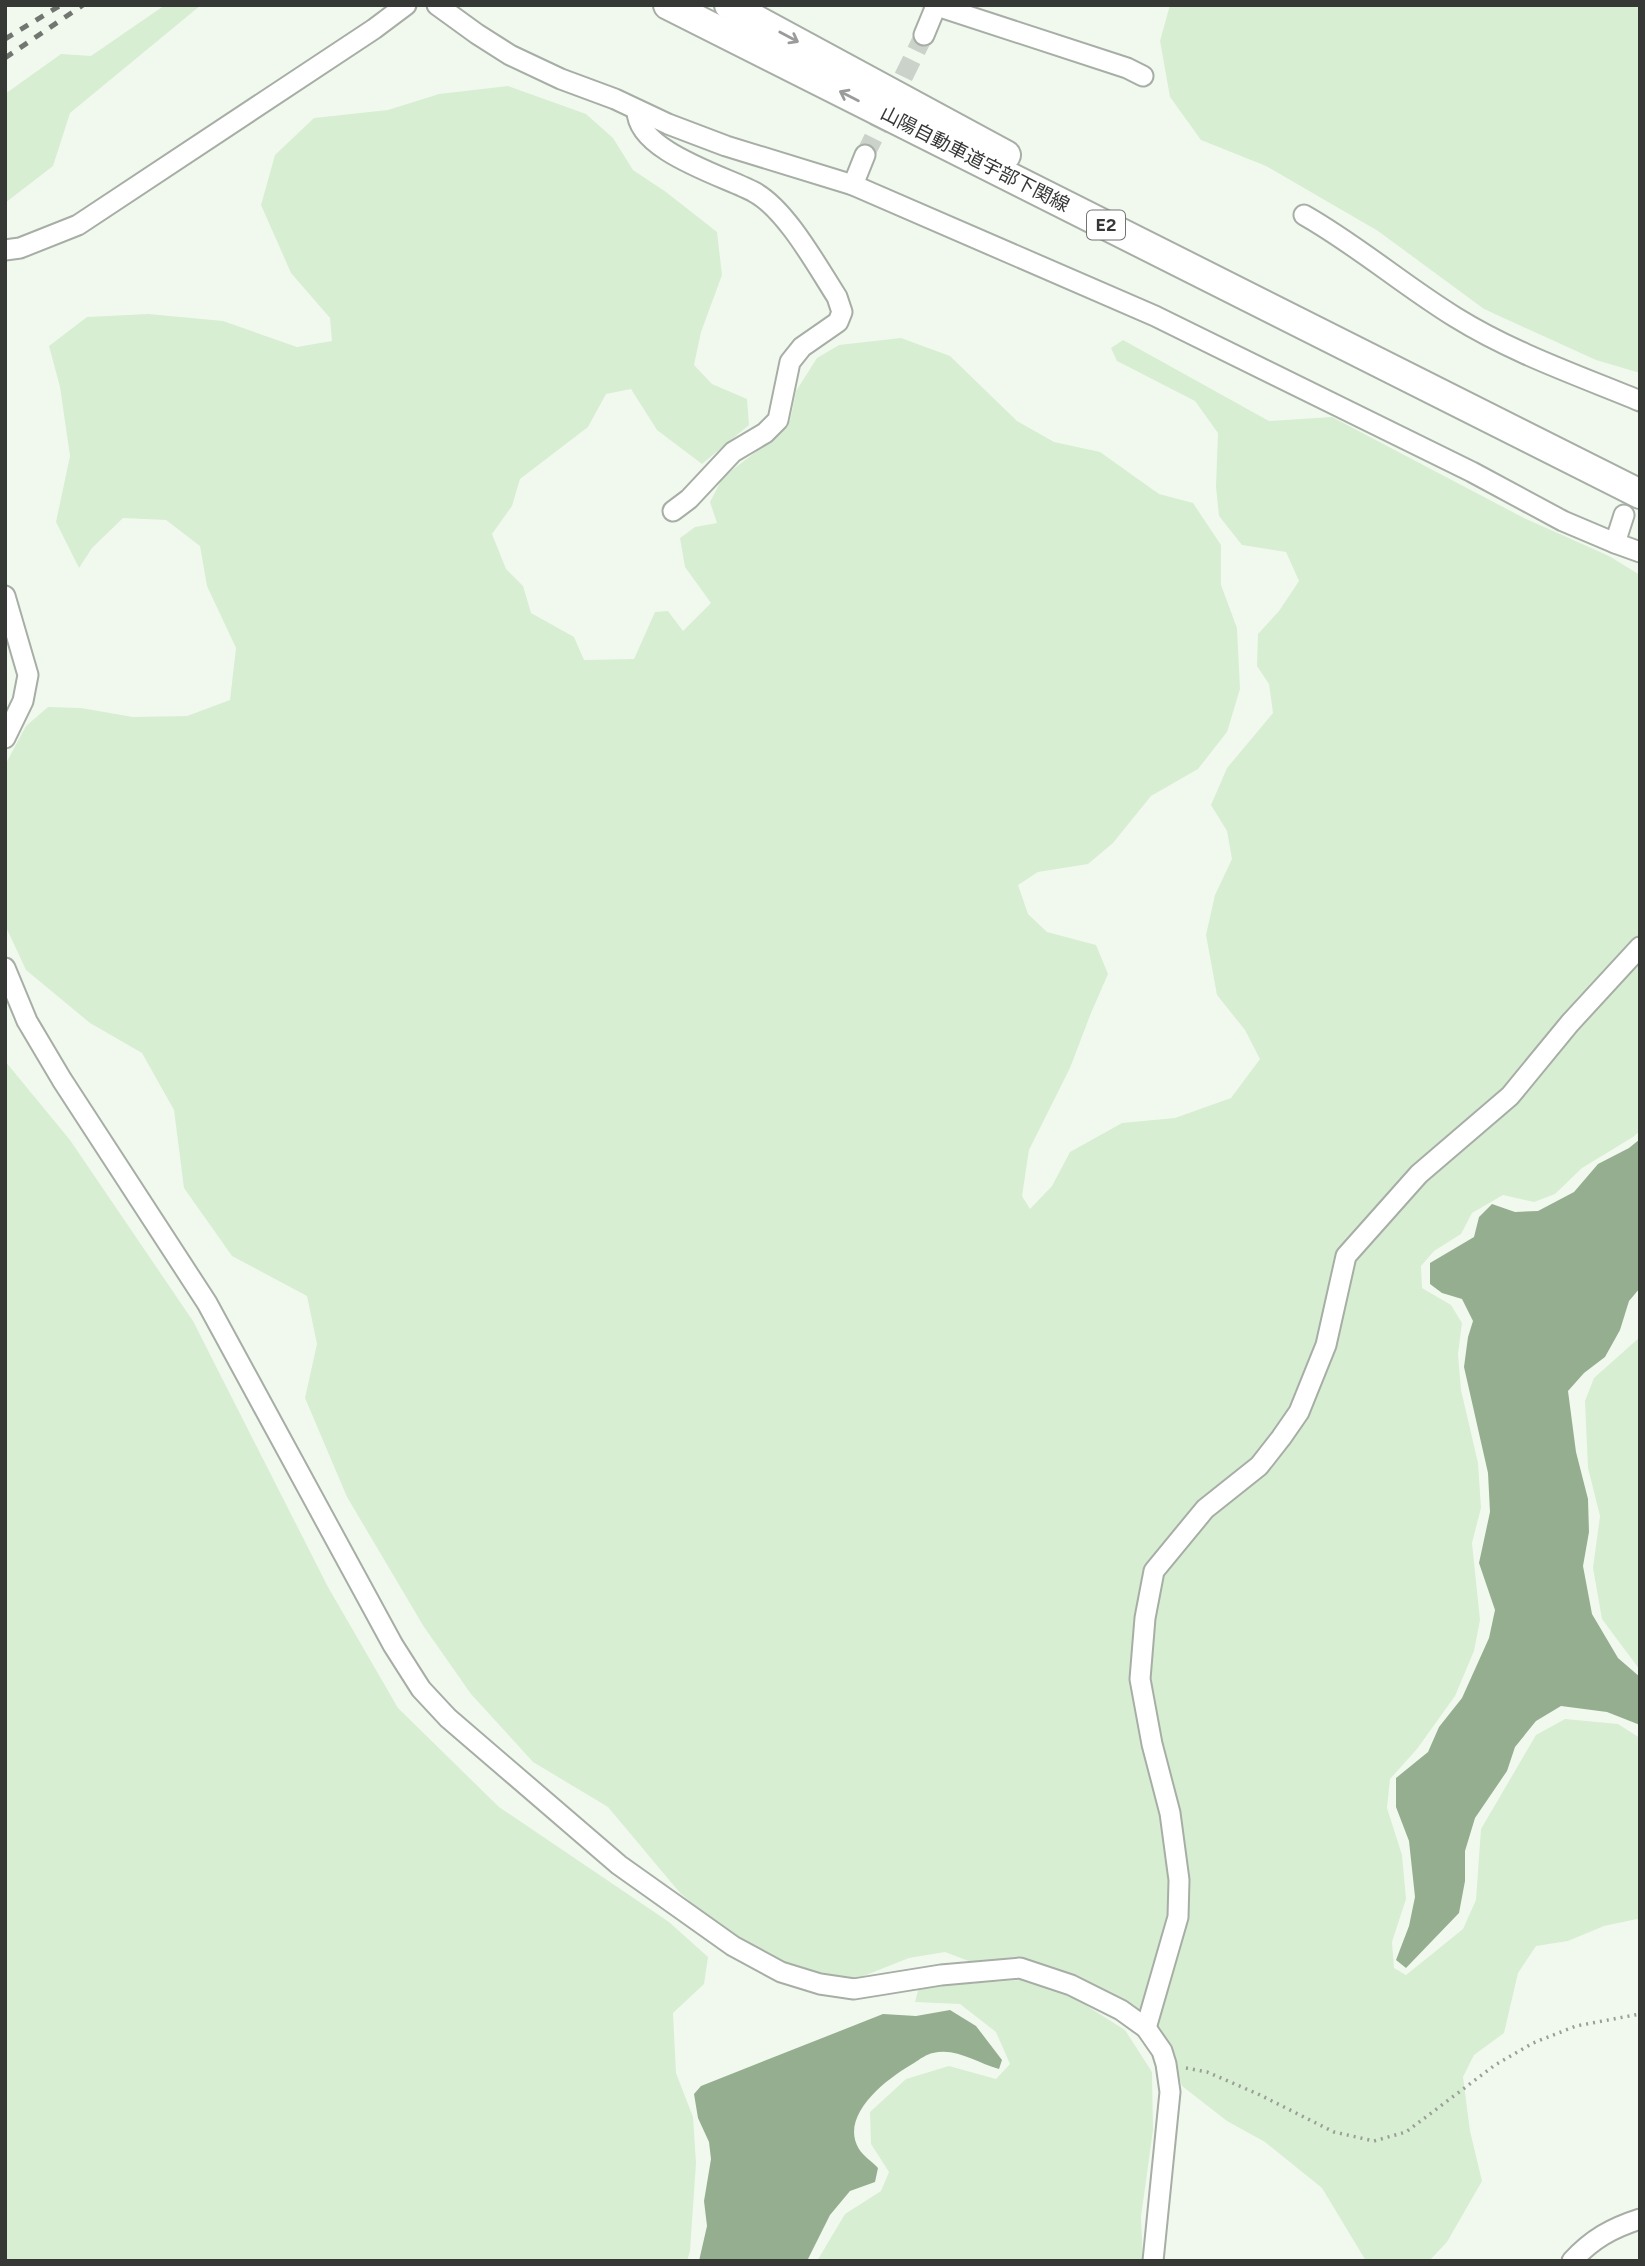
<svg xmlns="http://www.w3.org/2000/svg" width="1645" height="2266" viewBox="0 0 1645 2266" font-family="Figtree,'Noto Sans JP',sans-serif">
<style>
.green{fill:#d7eed2}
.water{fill:#95ae8f}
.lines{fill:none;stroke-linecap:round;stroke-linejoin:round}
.minor-tunnel{stroke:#cbd2ca;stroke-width:19;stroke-dasharray:19 10;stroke-linecap:butt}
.minor-casing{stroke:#a6aea5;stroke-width:23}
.highway-casing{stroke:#a6aea5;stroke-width:32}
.path{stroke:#999e97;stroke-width:3.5;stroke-dasharray:2 5;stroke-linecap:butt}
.minor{stroke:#fff;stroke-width:19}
.highway{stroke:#fff;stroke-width:28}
.rail{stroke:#727671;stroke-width:5;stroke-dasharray:9 9;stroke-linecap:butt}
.oneway{stroke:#9a9c9a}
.labels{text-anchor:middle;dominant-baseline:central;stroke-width:7;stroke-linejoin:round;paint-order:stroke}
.shield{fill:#fff;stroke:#727472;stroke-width:2}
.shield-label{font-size:18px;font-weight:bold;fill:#353835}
.street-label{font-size:19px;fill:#353835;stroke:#fff}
</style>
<rect width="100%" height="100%" fill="#f1f9ef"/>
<g class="green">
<path d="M165,5H201L70,113L53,166L5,203V94L61,54L91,56Z"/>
<path d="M1170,5H1640V373L1596,360L1484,309L1378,231L1266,166L1201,140L1170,97L1160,41Z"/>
<path d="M508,86L586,114L613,138L633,170L666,192L717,232L722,275L701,332L694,365L712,384L747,399L749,425L702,464L657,430L631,389L606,394L588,427L520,479L512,506L492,534L506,569L523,586L531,613L574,637L584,660L634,659L655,612L668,611L683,631L711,603L685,567L680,538L695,527L717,523L710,502L723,477L765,445L790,421L796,391L817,358L839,345L901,338L950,356L1017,421L1054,442L1100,452L1159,494L1193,503L1221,545V585L1237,628L1240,689L1227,732L1198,769L1151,796L1113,843L1088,864L1038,872L1018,885L1028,914L1047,932L1096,945L1108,974L1091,1013L1070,1068L1029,1150L1022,1196L1030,1209L1052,1186L1070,1152L1122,1123L1175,1118L1231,1098L1260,1059L1245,1030L1217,995L1206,935L1215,895L1232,859L1227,831L1211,805L1227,768L1273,713L1269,684L1257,666L1258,634L1279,611L1299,581L1286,552L1242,545L1219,516L1216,487L1218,433L1195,401L1117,361L1111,348L1123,340L1269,421L1332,417L1524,518L1609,556L1640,575V1131L1633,1137L1582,1168L1555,1194L1534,1202L1503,1195L1472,1213L1461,1234L1434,1251L1421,1266L1422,1288L1451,1305L1462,1323L1458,1354L1461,1390L1478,1463L1481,1508L1472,1543L1480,1620L1474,1651L1455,1696L1417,1749L1390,1779L1387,1808L1402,1855L1406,1899L1392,1942L1394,1968L1406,1975L1463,1929L1476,1900L1481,1829L1536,1735L1565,1719L1618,1724L1640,1738V1921L1637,1919L1604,1926L1568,1941L1536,1946L1518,1973L1504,2033L1474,2055L1463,2077L1470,2131L1482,2181L1447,2242L1429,2261H1366L1322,2188L1265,2142L1227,2121L1182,2086L1168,2044L1112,2001L1062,1971L1013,1960L979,1965L945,1952L909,1958L851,1981L798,1974L755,1956L680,1893L608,1807L533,1762L471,1694L424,1627L347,1497L305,1398L317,1344L307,1296L232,1256L184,1188L174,1110L142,1053L90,1023L26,970L5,925V765L26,726L48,707L81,708L133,717L187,716L230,700L236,648L207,586L200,546L166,520L123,518L92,548L79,568L56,522L70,456L60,387L49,346L87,317L148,314L223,321L297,347L332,341L330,318L291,273L261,205L275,155L314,118L388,110L439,94Z"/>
<path d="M5,1061L70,1140L193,1321L328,1587L398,1708L499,1807L669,1922L708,1957L704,1984L673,2013L676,2073L693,2117L696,2163L690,2251L687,2261H5Z"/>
<path d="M1640,1337V1670L1602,1619L1593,1568L1600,1516L1588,1468L1585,1401L1594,1378Z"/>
<path d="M1020,1980L1076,1999L1125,2030L1152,2072L1153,2130L1141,2217L1143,2261H817L845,2214L881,2191L889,2172L871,2144L870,2112L906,2079L949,2066L996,2079L1010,2064L996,2032L960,2004L915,2002L919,1987Z"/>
</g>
<g class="water">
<path d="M1640,1139V1288L1629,1301L1620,1330L1605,1357L1584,1373L1568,1391L1576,1452L1588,1499L1589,1532L1583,1566L1592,1614L1618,1658L1640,1677V1725L1607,1712L1561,1706L1536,1721L1515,1747L1507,1771L1475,1818L1465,1851V1881L1459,1913L1406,1968L1396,1960L1409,1926L1415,1897L1409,1841L1396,1807V1778L1428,1752L1439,1727L1462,1698L1489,1638L1495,1610L1479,1563L1490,1512L1488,1473L1464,1367L1468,1337L1473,1321L1462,1299L1442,1293L1430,1284V1263L1474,1237L1479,1217L1492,1204L1515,1212L1538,1211L1574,1192L1598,1164L1629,1148Z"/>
<path d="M950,2010L976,2026L1002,2060L999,2069C977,2063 956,2047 933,2053C927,2054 920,2059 914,2063C889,2077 838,2115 859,2149C863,2156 873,2162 878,2168L875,2182L850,2191L830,2215L807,2261H699L707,2226L704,2201L711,2159L709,2142L698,2118L694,2094L701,2086L883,2014L916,2016Z"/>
</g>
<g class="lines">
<path class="minor-tunnel" d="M865,155L924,35"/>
<defs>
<g id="minor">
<path d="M437,5L477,34L510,55L561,79L615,99L668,124L726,146L853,185"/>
<path d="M934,5L1127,68L1143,76"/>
<path d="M924,35L936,6"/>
<path d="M637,110C636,151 724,176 754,192C786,209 817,266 837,297L842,312L838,322L802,347L790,362L778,420L765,433L733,452L689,499L673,511"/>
<path d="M865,155L853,185L1155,316L1472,472L1563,521L1615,543"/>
<path d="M1304,215C1357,245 1403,285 1455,317C1513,353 1577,375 1640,401"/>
<path d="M5,250L20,248L78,225L374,29L406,5"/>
<path d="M1624,515L1615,543L1640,552"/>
<path d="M5,596L28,675L23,701L5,738"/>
<path d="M5,968L27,1021L62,1080L207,1303L393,1645L421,1689L448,1718L619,1865L733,1946L781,1972L820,1984L854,1989L941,1975L1020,1968L1071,1985L1121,2010L1146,2028L1162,2051L1166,2064L1170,2092L1153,2261"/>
<path d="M1146,2028L1178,1917L1179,1880L1170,1813L1152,1744L1140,1679L1145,1618L1154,1571L1205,1509L1259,1466L1281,1438L1299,1412L1326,1345L1346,1256L1419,1174L1510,1096L1570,1023L1640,947"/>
<path d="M1572,2261C1592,2239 1612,2228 1640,2219"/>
</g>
<g id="highway">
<path d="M668,5L1640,494"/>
<path d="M729,5L1006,155"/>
</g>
</defs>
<use href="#minor" class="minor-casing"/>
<use href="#highway" class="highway-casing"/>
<path class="path" d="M1186,2068L1207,2072L1258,2094L1334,2132L1374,2141L1406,2132L1495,2065L1533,2043L1576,2026L1640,2014"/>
<use href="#minor" class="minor"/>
<use href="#highway" class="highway"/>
<g class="rail">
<path d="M5,39L61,5"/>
<path d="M5,58L83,5"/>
</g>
</g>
<defs><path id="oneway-shaft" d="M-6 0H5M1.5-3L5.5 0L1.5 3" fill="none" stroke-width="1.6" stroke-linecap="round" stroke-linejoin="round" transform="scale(1.75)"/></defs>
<g class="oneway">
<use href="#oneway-shaft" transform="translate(789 37) rotate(28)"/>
<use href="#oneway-shaft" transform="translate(849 96) rotate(-153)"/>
</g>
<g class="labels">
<rect class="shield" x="1087" y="210.5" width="38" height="29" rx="5"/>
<g class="shield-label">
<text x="1106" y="225">E2</text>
</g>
<g class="street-label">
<text transform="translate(975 159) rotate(27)">山陽自動車道宇部下関線</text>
</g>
</g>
<rect width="1645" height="2266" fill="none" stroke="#353835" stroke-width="14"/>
</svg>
